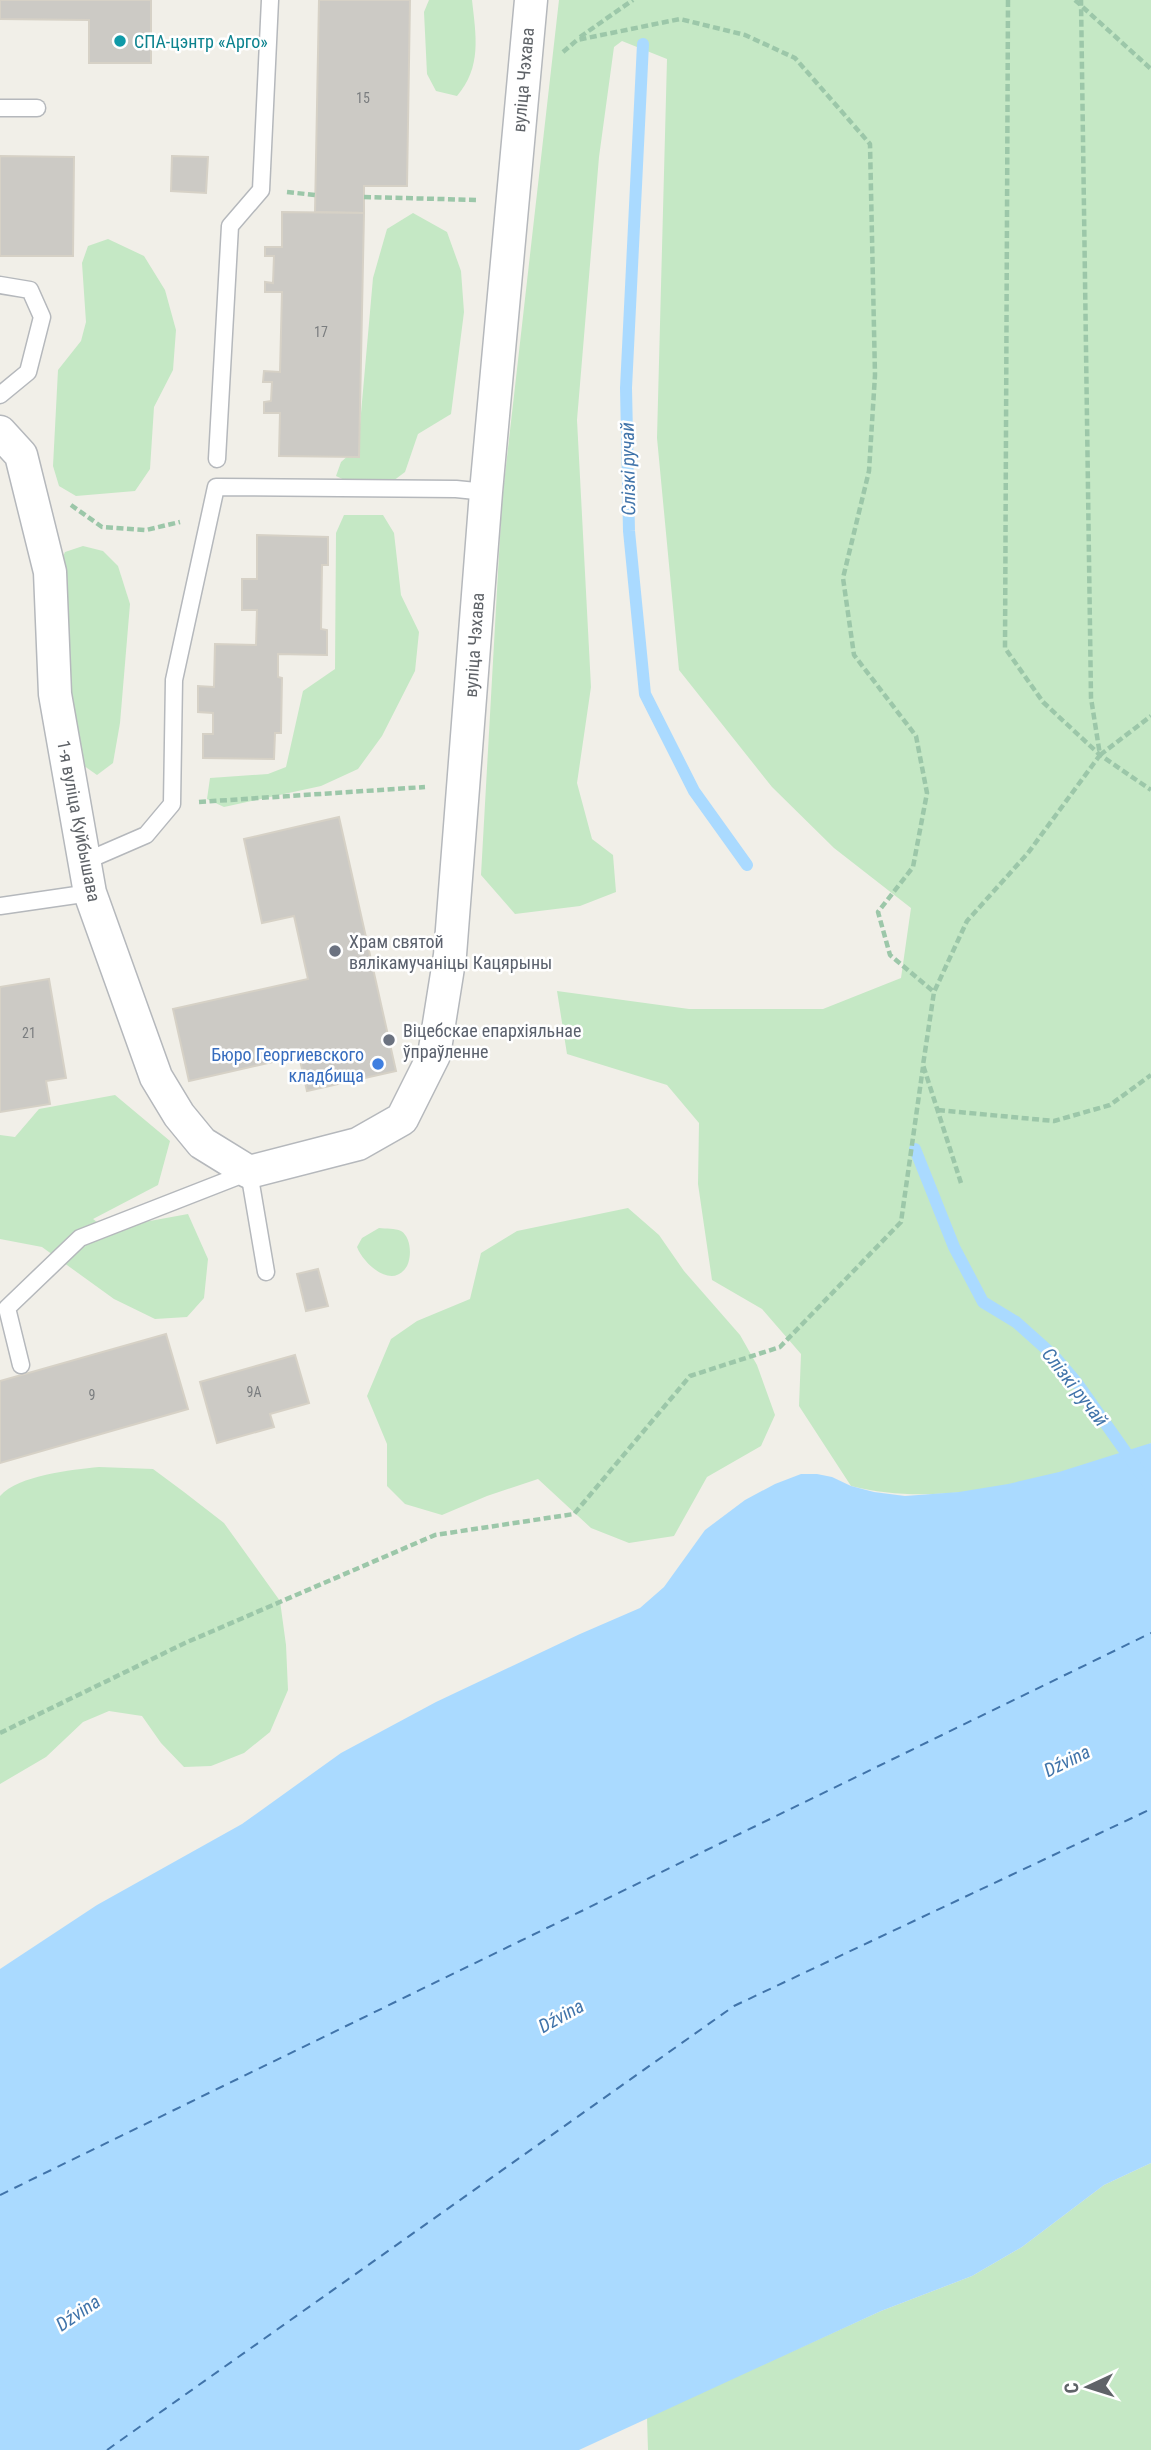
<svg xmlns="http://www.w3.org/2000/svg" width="1151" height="2450" viewBox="0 0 1151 2450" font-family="'Roboto Condensed',sans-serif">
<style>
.green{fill:#c5e8c5}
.water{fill:#aadaff}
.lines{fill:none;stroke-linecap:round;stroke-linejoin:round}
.stream{stroke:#aadaff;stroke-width:12}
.ferry{stroke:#4174aa;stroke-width:2;stroke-dasharray:9 7;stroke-linecap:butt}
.building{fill:#cccac5;stroke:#d6d1c6;stroke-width:2}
.lane-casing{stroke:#b5b8bc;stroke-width:19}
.street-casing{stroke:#b5b8bc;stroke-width:35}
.path{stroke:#9cc7a9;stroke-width:4.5;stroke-dasharray:7 3.5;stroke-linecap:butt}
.lane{stroke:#fff;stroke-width:16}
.street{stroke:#fff;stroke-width:32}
.culture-dot{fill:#0f9aa8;stroke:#fff;stroke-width:2.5}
.worship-dot{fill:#6b7280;stroke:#fff;stroke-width:2.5}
.shop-dot{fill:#3f7fe0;stroke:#fff;stroke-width:2.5}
.labels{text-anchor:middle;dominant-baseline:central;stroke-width:5;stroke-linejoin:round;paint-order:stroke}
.number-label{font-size:14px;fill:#7a7d7f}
.culture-label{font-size:18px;fill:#0d838f;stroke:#fff;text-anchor:start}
.street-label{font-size:18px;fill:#5f6368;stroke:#fff}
.worship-label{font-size:18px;fill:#5b616d;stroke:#fff;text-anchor:start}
.shop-label{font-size:18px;fill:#366cbe;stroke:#fff;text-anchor:end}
.water-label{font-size:19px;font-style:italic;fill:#4174aa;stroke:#fff}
</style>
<rect width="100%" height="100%" fill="#f1efe8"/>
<g class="green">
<path d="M429,0H472C476,36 482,67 457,96L436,91L427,74L424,12Z"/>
<path d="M559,0H1151V1443L1139,1449C1048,1477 946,1510 851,1486L799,1406L801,1354L762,1309L712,1280L698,1184L699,1123L667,1085L567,1054L557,991L689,1009H823L901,978L911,908L834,848L772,787L679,670L657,438L667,59L622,41L614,47L599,157L577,420L591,687L577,783L592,839L613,855L616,892L580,906L515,914L481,875L502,501Z"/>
<path d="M413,213L447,232L461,271L464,312L451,414L418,434L405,472L389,484L355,485L336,476L341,462L358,447L373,278L387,229Z"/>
<path d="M108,239L144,256L165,290L176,330L173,370L154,407L150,469L135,491L76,496L59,486L53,466L58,370L81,341L86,322L82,263L88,246Z"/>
<path d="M344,515H383L394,533L401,595L419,632L415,671L382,736L358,769L321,786L224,807L207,799L210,778L268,774L286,767L303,691L335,669L336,533Z"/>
<path d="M83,546L103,551L118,566L130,604L120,723L113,763L97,775L80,763L64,707L57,570L65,552Z"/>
<path d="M115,1095L170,1141L158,1185L93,1219L106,1229L188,1214L208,1259L204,1298L187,1317L155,1319L114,1299L42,1247L0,1239V1135L15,1137L39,1109Z"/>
<path d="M628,1208L659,1235L684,1271L740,1335L757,1365L775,1415L761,1446L707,1477L674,1536L629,1543L591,1528L538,1479L487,1496L442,1515L405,1504L387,1486V1444L367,1396L391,1339L417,1321L470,1299L481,1253L517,1231Z"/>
<path d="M379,1228C386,1229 395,1228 401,1231C411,1237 412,1256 407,1266C392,1291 363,1263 357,1247L362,1238Z"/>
<path d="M99,1467L153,1469L184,1492L224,1523L280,1601L286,1645L288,1690L270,1732L244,1753L211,1766L184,1767L161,1743L142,1716L109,1711L83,1722L46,1757L0,1784V1496C19,1475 71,1470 99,1467Z"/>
<path d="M1151,2163V2450H648L647,2417L881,2311L972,2276L1022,2247L1104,2185Z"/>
</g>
<path class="water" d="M1151,1443V2163L1104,2185L1022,2247L972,2276L881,2311L579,2450H0V1969L97,1905L242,1824L341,1753L436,1702L580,1634L640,1608L664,1587L705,1530L745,1500L775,1484L801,1474H817L832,1477L851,1486L874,1492L905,1496L959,1492L1008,1484L1059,1472Z"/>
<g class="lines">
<g class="stream">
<path d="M643,44L626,388L629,531L645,694L694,791L747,865"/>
<path d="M915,1149L954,1247L983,1302L1016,1322L1054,1356L1077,1383L1151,1488"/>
</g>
<g class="ferry">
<path d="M0,2195L1151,1633"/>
<path d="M107,2450L734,2006L1151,1809"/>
</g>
</g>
<g class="building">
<path d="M0,0H151V63H89V20L0,19Z"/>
<path d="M319,0H410L407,186H364V213L315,212Z"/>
<path d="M0,156L74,157L73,256H0Z"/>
<path d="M172,156L208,157L206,193L171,191Z"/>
<path d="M282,212L364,213L359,457L279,456L280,413H264V402L271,401L272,382H263L264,371L280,372L282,292H265V282L273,283L274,256H265V247H282Z"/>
<path d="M257,535L328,537V565H322L321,629L327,630V655L278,654V677L282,678L281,733H275L274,759L203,758V734H213V713L198,712V686L214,687L215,644L256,645L257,610H242V579H257Z"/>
<path d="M339,817L396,1071L307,1091L299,1056L189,1081L173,1009L308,979L294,916L262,923L244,839Z"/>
<path d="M49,979L66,1078L46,1081L50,1104L0,1112V987Z"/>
<path d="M318,1269L328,1306L306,1311L297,1274Z"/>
<path d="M166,1334L188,1409L0,1463V1381Z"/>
<path d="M295,1355L309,1403L270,1414L274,1427L217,1443L200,1382Z"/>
</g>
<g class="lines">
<defs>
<g id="lane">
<path d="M0,108H37"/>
<path d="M0,285L30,290L42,317L28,372L0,395"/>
<path d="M217,459L230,226L261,190L270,0"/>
<path d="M86,861L146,835L172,804L174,680L216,487L456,489L486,492"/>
<path d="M0,906L90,893"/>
<path d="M21,1365L7,1308L80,1238L249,1172L266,1272"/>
</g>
<path id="street" d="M0,432L21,455L50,572L55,694L90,893L156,1077L179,1115L202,1143L249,1172L358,1144L402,1119L434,1055L450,955L486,492L531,0"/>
</defs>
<use href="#lane" class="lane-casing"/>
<use href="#street" class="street-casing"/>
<g class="path">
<path d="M1008,0L1005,648L1043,702L1100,755L1151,790"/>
<path d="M1075,0L1151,69"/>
<path d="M580,37L633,0"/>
<path d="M563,52L577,40L680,19L745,35L795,58L870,144L875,375L869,471L843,578L854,655L916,736L927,793L913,867L878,912L890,955L934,992"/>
<path d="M287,192L315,195"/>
<path d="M364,197L478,200"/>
<path d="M71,505L102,527L146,530L180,522"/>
<path d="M1100,755L1151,716"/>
<path d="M199,802L425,787"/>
<path d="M938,1110L1054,1121L1110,1105L1151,1075"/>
<path d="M961,1183L923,1065L934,992L967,921L1028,853L1100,755L1091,698L1081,0"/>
<path d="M0,1733L185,1643L435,1535L574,1514L690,1376L780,1347L901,1222L923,1067"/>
</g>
<use href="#lane" class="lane"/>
<use href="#street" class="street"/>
</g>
<circle class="culture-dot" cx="120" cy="41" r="7"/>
<g class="worship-dot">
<circle cx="335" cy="951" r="7"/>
<circle cx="389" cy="1040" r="7"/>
</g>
<circle class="shop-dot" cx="378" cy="1064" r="7"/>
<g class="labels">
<g class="number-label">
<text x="363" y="98">15</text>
<text x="321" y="332">17</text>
<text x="29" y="1033">21</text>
<text x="254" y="1392">9А</text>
<text x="92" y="1395">9</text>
</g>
<g class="culture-label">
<text x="134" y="41">СПА-цэнтр «Арго»</text>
</g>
<g class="street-label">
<text transform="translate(523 80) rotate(-85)">вуліца Чэхава</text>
<text transform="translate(474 645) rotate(-86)">вуліца Чэхава</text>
<text transform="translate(79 821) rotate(79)">1-я вуліца Куйбышава</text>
</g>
<g class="worship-label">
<text x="349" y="941">Храм святой<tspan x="349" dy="21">вялікамучаніцы Кацярыны</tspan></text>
<text x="403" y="1030">Віцебскае епархіяльнае<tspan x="403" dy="21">ўпраўленне</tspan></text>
</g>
<g class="shop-label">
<text x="364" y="1054">Бюро Георгиевского<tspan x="364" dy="21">кладбища</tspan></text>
</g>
<g class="water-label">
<text transform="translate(628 469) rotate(-91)">Слізкі ручай</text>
<text transform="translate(1075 1387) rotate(52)">Слізкі ручай</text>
<text transform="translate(1067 1761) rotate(-26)">Dźvina</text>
<text transform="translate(561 2016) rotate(-29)">Dźvina</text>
<text transform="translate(78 2313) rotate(-34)">Dźvina</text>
</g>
</g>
<g transform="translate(1088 2387) rotate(266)" stroke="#ffffff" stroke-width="5" paint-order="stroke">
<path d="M0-5L12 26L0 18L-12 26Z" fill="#5f6368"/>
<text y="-10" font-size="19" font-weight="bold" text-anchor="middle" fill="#5f6368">С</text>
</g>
</svg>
